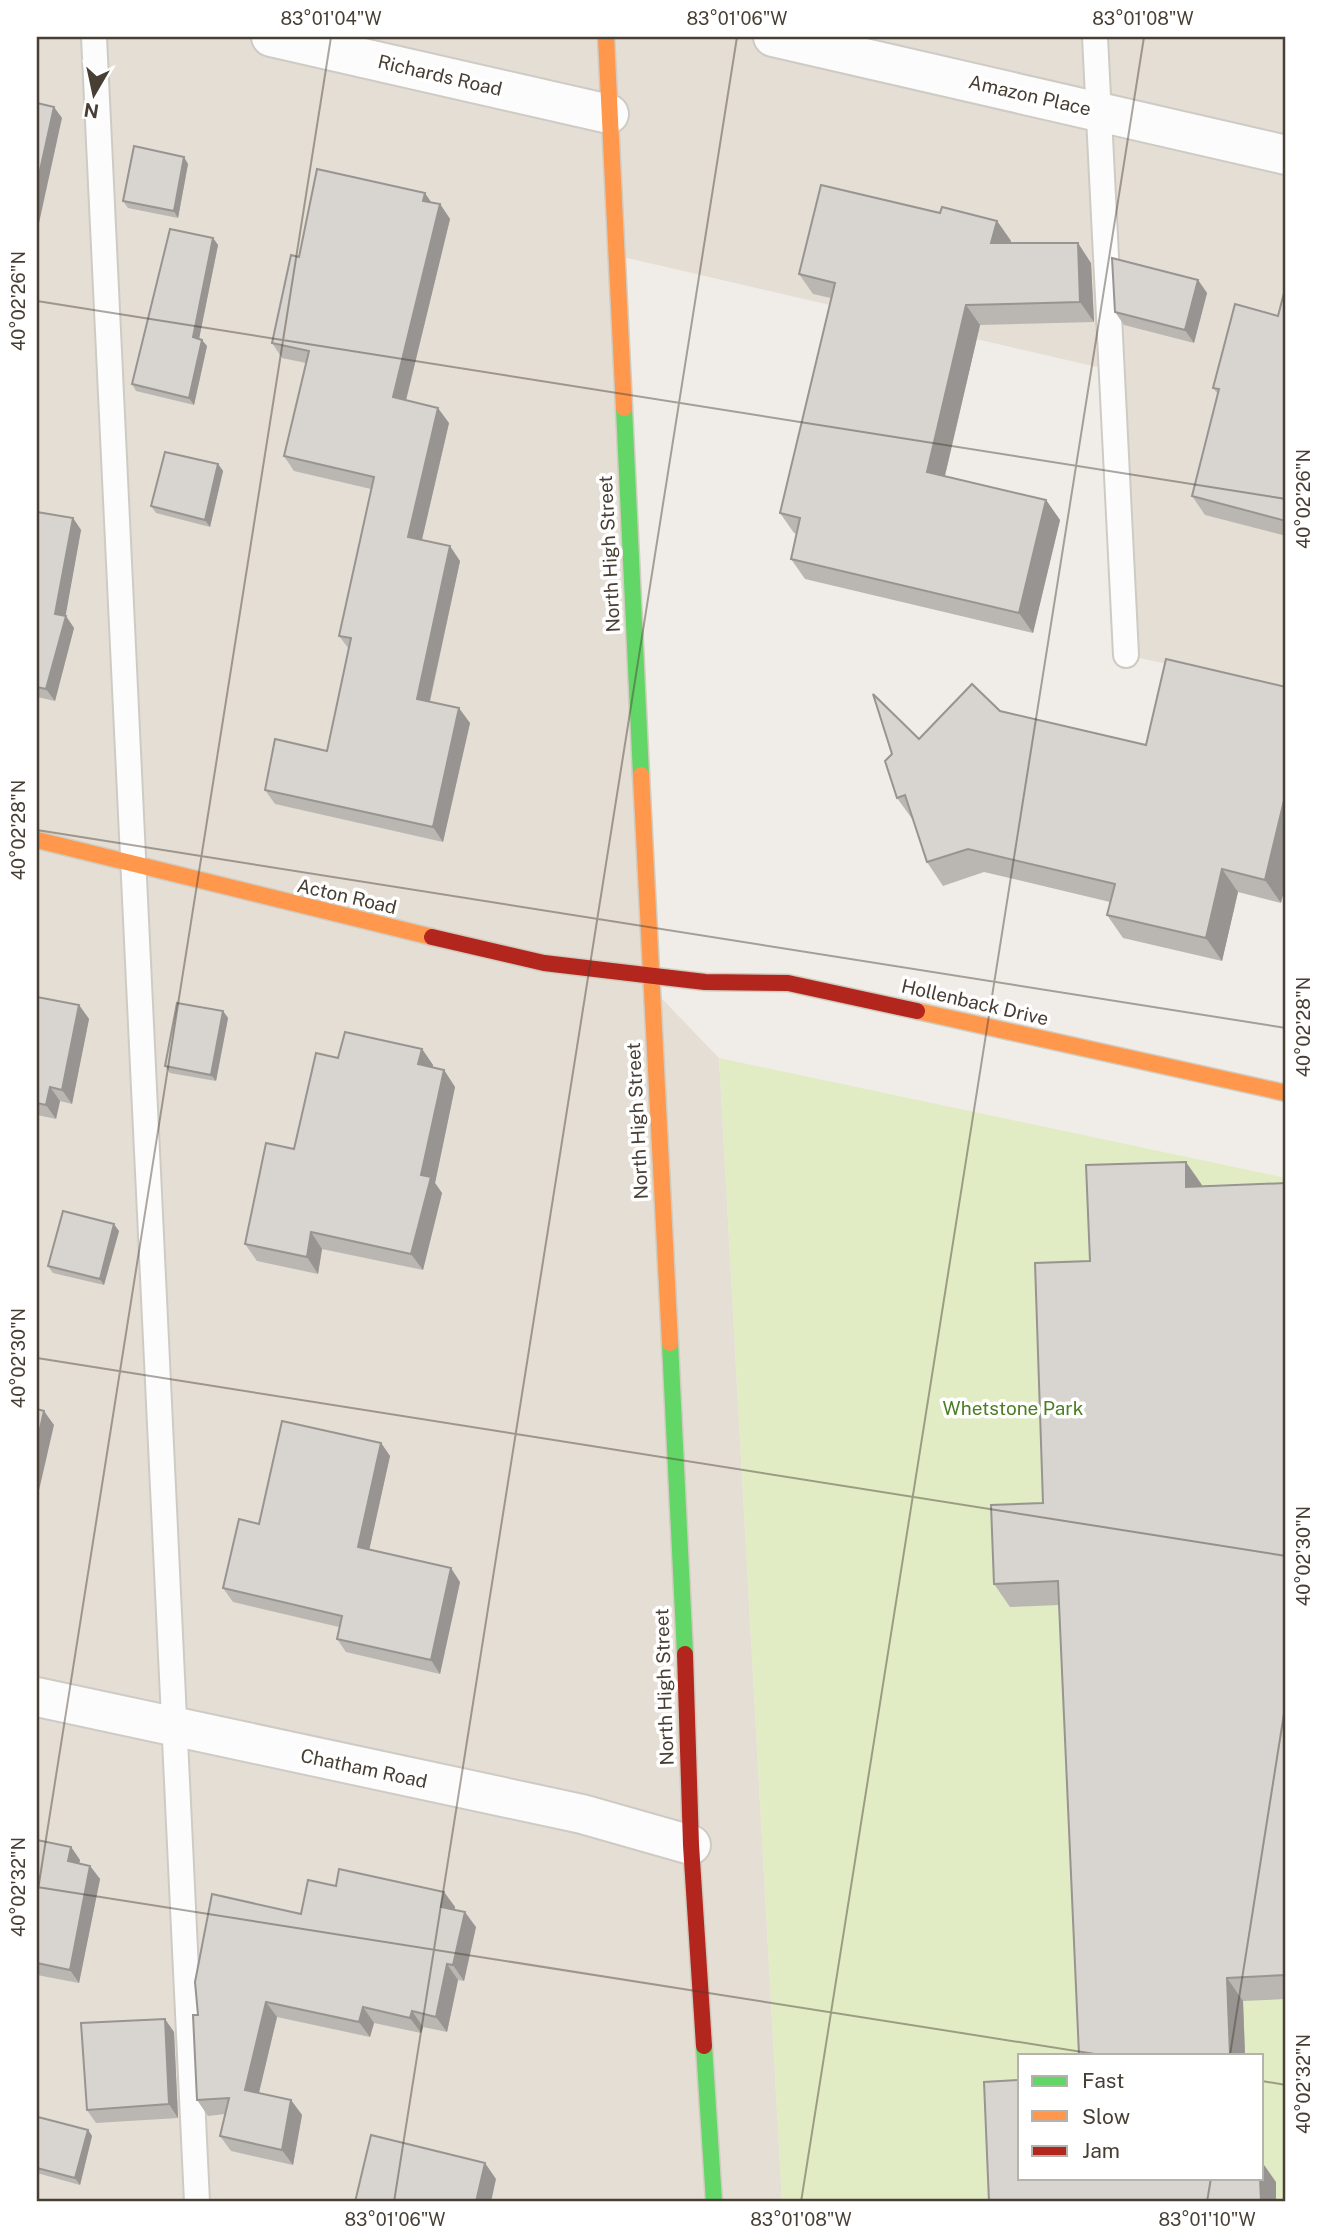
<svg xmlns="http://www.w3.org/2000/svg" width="1323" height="2239" viewBox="0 0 1323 2239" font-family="'Public Sans',sans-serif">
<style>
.residential{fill:#e5ded5}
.green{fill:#e1ecc5;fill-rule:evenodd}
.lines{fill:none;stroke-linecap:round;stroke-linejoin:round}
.lane-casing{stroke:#cecbc5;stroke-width:28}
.street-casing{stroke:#cecbc5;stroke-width:42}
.fast-casing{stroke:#d2ccbf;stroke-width:19}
.slow-casing{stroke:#d2ccbf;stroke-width:19}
.jam-casing{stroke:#d2ccbf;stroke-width:19}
.lane{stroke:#fdfcfc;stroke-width:24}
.street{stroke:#fdfcfc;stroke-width:38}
.fast{stroke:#63d668;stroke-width:16}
.slow{stroke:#ff974d;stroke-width:16}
.jam{stroke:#b3261e;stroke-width:16}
.wall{fill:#bab6b2}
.shaded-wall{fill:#979491}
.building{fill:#d8d4cf;stroke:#979491;stroke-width:2}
.ticks{fill:none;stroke:#473e34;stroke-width:2;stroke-opacity:0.45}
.labels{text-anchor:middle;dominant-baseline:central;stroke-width:7;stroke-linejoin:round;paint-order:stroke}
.street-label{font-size:19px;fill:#473e34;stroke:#fff}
.park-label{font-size:19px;fill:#4c7e21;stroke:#fff}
.neatline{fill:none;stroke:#473e34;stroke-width:2.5}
.ticks-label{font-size:18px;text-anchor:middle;fill:#473e34}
</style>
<rect width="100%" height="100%" fill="#f0ede8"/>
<path class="residential" d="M37,37H1286V691L1122,654L1114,371L610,254L645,981L719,1058L782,2202H37Z"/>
<path class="green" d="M719,1058L1286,1178V2202H782ZM1020,2055H1262V2178H1020Z"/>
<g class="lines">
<defs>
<g id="lane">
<path d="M94,37L197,2202"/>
<path d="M1095,37L1126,655"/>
</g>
<g id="street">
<path d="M271,37L609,114"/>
<path d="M773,37L1286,155"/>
<path d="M37,1697L582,1814L691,1845"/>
</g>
<g id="fast">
<path d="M624,408L641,775"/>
<path d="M670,1343L685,1654"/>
<path d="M704,2046L714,2202"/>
</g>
<g id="slow">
<path d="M606,37L624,408"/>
<path d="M641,775L670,1343"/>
<path d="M37,840L432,937"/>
<path d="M917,1011L1286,1093"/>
</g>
<g id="jam">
<path d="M432,937L544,963L705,982L788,983L917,1011"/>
<path d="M685,1654L691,1845L704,2046"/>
</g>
</defs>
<use href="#lane" class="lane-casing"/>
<use href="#street" class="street-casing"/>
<use href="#fast" class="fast-casing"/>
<use href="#slow" class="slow-casing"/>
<use href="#jam" class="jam-casing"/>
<use href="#lane" class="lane"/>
<use href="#street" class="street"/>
<use href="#fast" class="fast"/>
<use href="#slow" class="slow"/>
<use href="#jam" class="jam"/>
</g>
<g class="wall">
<path d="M188,164L178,218L128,208L123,201Z"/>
<path d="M432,203L440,204L450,219L406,401L449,423L422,540L460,561L430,702L470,723L443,842L275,804L265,790L327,751L349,649L339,636L371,489L294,471L284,456L306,363L282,358L272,343L299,257Z"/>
<path d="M940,213L997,221L1011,241L1010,243L1091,263L1094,322L980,325L945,476L1046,500L1060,520L1033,633L805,579L791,559L797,534L794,533L780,513L831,298L813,294L799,274Z"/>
<path d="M213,238L218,245L199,339L207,346L194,405L136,391L132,384Z"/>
<path d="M1198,280L1207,293L1194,343L1124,325L1115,312Z"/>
<path d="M1286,285V536L1205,515L1192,496L1218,394L1213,388L1278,316Z"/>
<path d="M218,464L223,471L210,527L156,513L151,506Z"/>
<path d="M37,512L73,518L81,530L65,616L74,628L55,701L37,697Z"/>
<path d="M1166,659L1281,903L1238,892L1222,961L1123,938L1107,915L1110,902L984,872L943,886L927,862L913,820L897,798L919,739L1000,711L1146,745Z"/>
<path d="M37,997L79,1005L89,1019L72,1104L60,1101L56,1119L37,1115Z"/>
<path d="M223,1011L228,1018L216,1081L170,1073L165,1066Z"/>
<path d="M422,1049L433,1065V1068L444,1070L455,1087L435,1183L442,1193L423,1270L322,1249L318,1274L257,1261L245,1244L294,1149L338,1058Z"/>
<path d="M1286,1183V1999L1243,2001L1245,2055L1059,1605L1010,1607L994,1584L1043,1503L1090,1261L1202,1185V1186Z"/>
<path d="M119,1231L104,1285L53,1273L48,1266Z"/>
<path d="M381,1443L390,1456L369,1550L460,1582L440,1674L346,1652L337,1639L339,1627L233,1602L223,1588L259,1524Z"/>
<path d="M37,1840L71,1847L80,1860L79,1863L90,1866L100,1879L79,1983L37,1975Z"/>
<path d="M336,1886L444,1892L455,1907L454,1910L476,1927L464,1981L458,1980L447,2032L423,2027L421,2033L374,2023L370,2037L277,2017L259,2093L291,2100L302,2115L293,2165L231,2151L220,2136L225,2114L208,2116L197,2100L198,2015L301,1914Z"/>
<path d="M174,2032L178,2118L96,2123L87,2110Z"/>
<path d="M37,2125L88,2130L92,2136L80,2185L37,2173Z"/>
</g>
<g class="shaded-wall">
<path d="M54,107L62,118L37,232V184Z"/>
<path d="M184,157L188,164L178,218L174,211Z"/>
<path d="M425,193L435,208L423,201Z"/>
<path d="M440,204L450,219L403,412L393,397Z"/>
<path d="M997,221L1011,241L1005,263L991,243Z"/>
<path d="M213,238L218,245L198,344L193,337Z"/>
<path d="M1078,243L1091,263L1094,322L1080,302Z"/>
<path d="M1198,280L1207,293L1194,343L1185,330Z"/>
<path d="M966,305L980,325L941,492L927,472Z"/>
<path d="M202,340L207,346L194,405L189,398Z"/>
<path d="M438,408L449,423L419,552L408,537Z"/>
<path d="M218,464L223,471L210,527L205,520Z"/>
<path d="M1046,500L1060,520L1033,633L1019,613Z"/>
<path d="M73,518L81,530L65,619L66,616L74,628L55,701L46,689L55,614Z"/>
<path d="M450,546L460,561L427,713L417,699Z"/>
<path d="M459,708L470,723L443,842L433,827Z"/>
<path d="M1286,792V883L1281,903L1265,880Z"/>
<path d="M1222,869L1238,892L1222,961L1206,938Z"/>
<path d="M79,1005L89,1019L72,1104L62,1090Z"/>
<path d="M223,1011L228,1018L216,1081L211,1075Z"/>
<path d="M422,1049L433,1065L429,1081L418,1064Z"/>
<path d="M444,1070L455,1087L435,1183L442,1193L423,1270L411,1254L421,1175Z"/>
<path d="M50,1087L60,1101L56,1119L46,1105Z"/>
<path d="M1186,1162L1202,1185V1210L1186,1187Z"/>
<path d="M114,1224L119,1231L104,1285L100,1279Z"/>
<path d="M311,1232L322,1249L318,1274L307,1257Z"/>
<path d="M44,1411L54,1425L37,1499V1442Z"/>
<path d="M381,1443L390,1456L367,1560L358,1547Z"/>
<path d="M451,1568L460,1582L440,1674L431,1660Z"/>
<path d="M71,1847L80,1860L77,1874L68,1861Z"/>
<path d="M90,1866L100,1879L79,1983L70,1970Z"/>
<path d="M444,1892L455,1907L452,1923L441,1907Z"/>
<path d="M465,1912L476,1927L464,1981L453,1965Z"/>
<path d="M447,1964L458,1980L447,2032L436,2017Z"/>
<path d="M1227,1978L1243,2001L1245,2055H1230Z"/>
<path d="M266,2002L277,2017L256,2105L245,2090Z"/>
<path d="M363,2007L374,2023L370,2037L359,2022Z"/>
<path d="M412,2011L423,2027L421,2033L410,2018Z"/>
<path d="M165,2019L174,2032L178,2118L169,2104Z"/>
<path d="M291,2100L302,2115L293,2165L282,2150Z"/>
<path d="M88,2130L92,2136L80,2185L75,2178Z"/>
<path d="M1262,2162L1276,2182V2202H1261L1260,2178H1262Z"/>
<path d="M485,2163L496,2179L491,2202H476Z"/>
</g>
<g class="building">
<path d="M37,103L54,107L37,184Z"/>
<path d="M134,146L184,157L174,211L123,201Z"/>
<path d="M317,169L425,193L423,201L440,204L393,397L438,408L408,537L450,546L417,699L459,708L433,827L265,790L275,739L327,751L351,638L339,636L374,477L284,456L309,351L272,343L291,255L299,257Z"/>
<path d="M821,185L940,213L942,207L997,221L991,243H1078L1080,302L966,305L927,472L1046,500L1019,613L791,559L800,518L780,513L835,283L799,274Z"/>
<path d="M170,229L213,238L193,337L202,340L189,398L132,384Z"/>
<path d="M1112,258L1198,280L1185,330L1115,312Z"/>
<path d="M1286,285V521L1192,496L1219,389L1213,388L1235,304L1278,316Z"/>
<path d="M165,452L218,464L205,520L151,506Z"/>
<path d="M37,512L73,518L55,614L66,616L46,689L37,687Z"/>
<path d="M1166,659L1286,687V792L1265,880L1222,869L1206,938L1107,915L1115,884L968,849L927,862L905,795L897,798L885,761L892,754L873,694L919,739L972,684L1000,711L1146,745Z"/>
<path d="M37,997L79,1005L62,1090L50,1087L46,1105L37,1103Z"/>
<path d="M177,1003L223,1011L211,1075L165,1066Z"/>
<path d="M345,1032L422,1049L418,1064L444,1070L421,1175L431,1177L411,1254L311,1232L307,1257L245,1244L266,1143L294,1149L316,1053L338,1058Z"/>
<path d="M1186,1162V1187L1286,1183V1975L1227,1978L1230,2055H1079L1058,1581L994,1584L991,1505L1043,1503L1035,1263L1090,1261L1086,1165Z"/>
<path d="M63,1211L114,1224L100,1279L48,1266Z"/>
<path d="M37,1409L44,1411L37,1442Z"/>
<path d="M282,1421L381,1443L358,1547L451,1568L431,1660L337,1639L342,1616L223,1588L239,1519L259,1524Z"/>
<path d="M37,1840L71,1847L68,1861L90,1866L70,1970L37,1963Z"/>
<path d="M339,1869L444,1892L441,1907L465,1912L453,1965L447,1964L436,2017L412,2011L410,2018L363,2007L359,2022L266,2002L245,2090L291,2100L282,2150L220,2136L229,2098L197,2100L193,2015H198L195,1982L212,1894L301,1914L308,1880L336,1886Z"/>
<path d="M165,2019L169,2104L87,2110L81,2023Z"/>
<path d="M1020,2080V2178H1260L1261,2202H989L984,2082Z"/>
<path d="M38,2117L88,2130L75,2178L37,2168V2125Z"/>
<path d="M371,2135L485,2163L476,2202H355Z"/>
</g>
<path class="ticks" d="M37,301L1286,499M37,830L1286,1028M37,1358L1286,1556M37,1887L1101,2055M37,1896L331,37M1230,2055L1286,1701M1262,2081L1286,2085M394,2202L737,37M801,2202L1144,37M1207,2202L1211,2178"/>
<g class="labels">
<g class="street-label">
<text transform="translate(440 75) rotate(13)">Richards Road</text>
<text transform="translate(1030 95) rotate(13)">Amazon Place</text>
<text transform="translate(609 554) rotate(-93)">North High Street</text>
<text transform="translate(347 896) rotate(13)">Acton Road</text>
<text transform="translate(975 1002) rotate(13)">Hollenback Drive</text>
<text transform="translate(637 1121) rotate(-93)">North High Street</text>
<text transform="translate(664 1687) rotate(-92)">North High Street</text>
<text transform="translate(364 1768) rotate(12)">Chatham Road</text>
</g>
<g class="park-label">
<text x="1013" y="1408">Whetstone Park</text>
</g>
</g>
<rect width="1323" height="2239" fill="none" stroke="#ffffff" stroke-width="77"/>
<rect x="1018" y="2054" width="245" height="126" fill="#ffffff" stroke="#b5b2ae" stroke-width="2"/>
<rect x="1032" y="2076" width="35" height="10" fill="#63d668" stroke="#b5b2ae" stroke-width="2"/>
<text x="1082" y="2088" font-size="21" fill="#473e34">Fast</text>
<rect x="1032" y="2111" width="35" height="10" fill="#ff974d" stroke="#b5b2ae" stroke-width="2"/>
<text x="1082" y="2124" font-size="21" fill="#473e34">Slow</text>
<rect x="1032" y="2146" width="35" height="10" fill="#b3261e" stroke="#b5b2ae" stroke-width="2"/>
<text x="1082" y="2158" font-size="21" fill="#473e34">Jam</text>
<g transform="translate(94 94) rotate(189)" stroke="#ffffff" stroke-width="5" paint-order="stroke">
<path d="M0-5L12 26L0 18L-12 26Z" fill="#473e34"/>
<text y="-10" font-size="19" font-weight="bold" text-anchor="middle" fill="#473e34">N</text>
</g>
<rect x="38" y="38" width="1246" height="2162" class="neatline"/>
<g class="ticks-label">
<text x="331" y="25">83°01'04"W</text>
<text x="737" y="25">83°01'06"W</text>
<text x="1143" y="25">83°01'08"W</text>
<text transform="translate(19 301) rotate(-90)" y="6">40°02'26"N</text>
<text transform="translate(1304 499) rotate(-90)" y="6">40°02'26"N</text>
<text transform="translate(19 830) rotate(-90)" y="6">40°02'28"N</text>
<text transform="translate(1304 1027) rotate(-90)" y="6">40°02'28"N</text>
<text transform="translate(19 1358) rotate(-90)" y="6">40°02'30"N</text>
<text transform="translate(1304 1556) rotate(-90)" y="6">40°02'30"N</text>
<text transform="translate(19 1887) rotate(-90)" y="6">40°02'32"N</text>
<text transform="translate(1304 2084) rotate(-90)" y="6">40°02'32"N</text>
<text x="395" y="2226">83°01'06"W</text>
<text x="801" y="2226">83°01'08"W</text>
<text x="1207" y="2226">83°01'10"W</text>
</g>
</svg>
